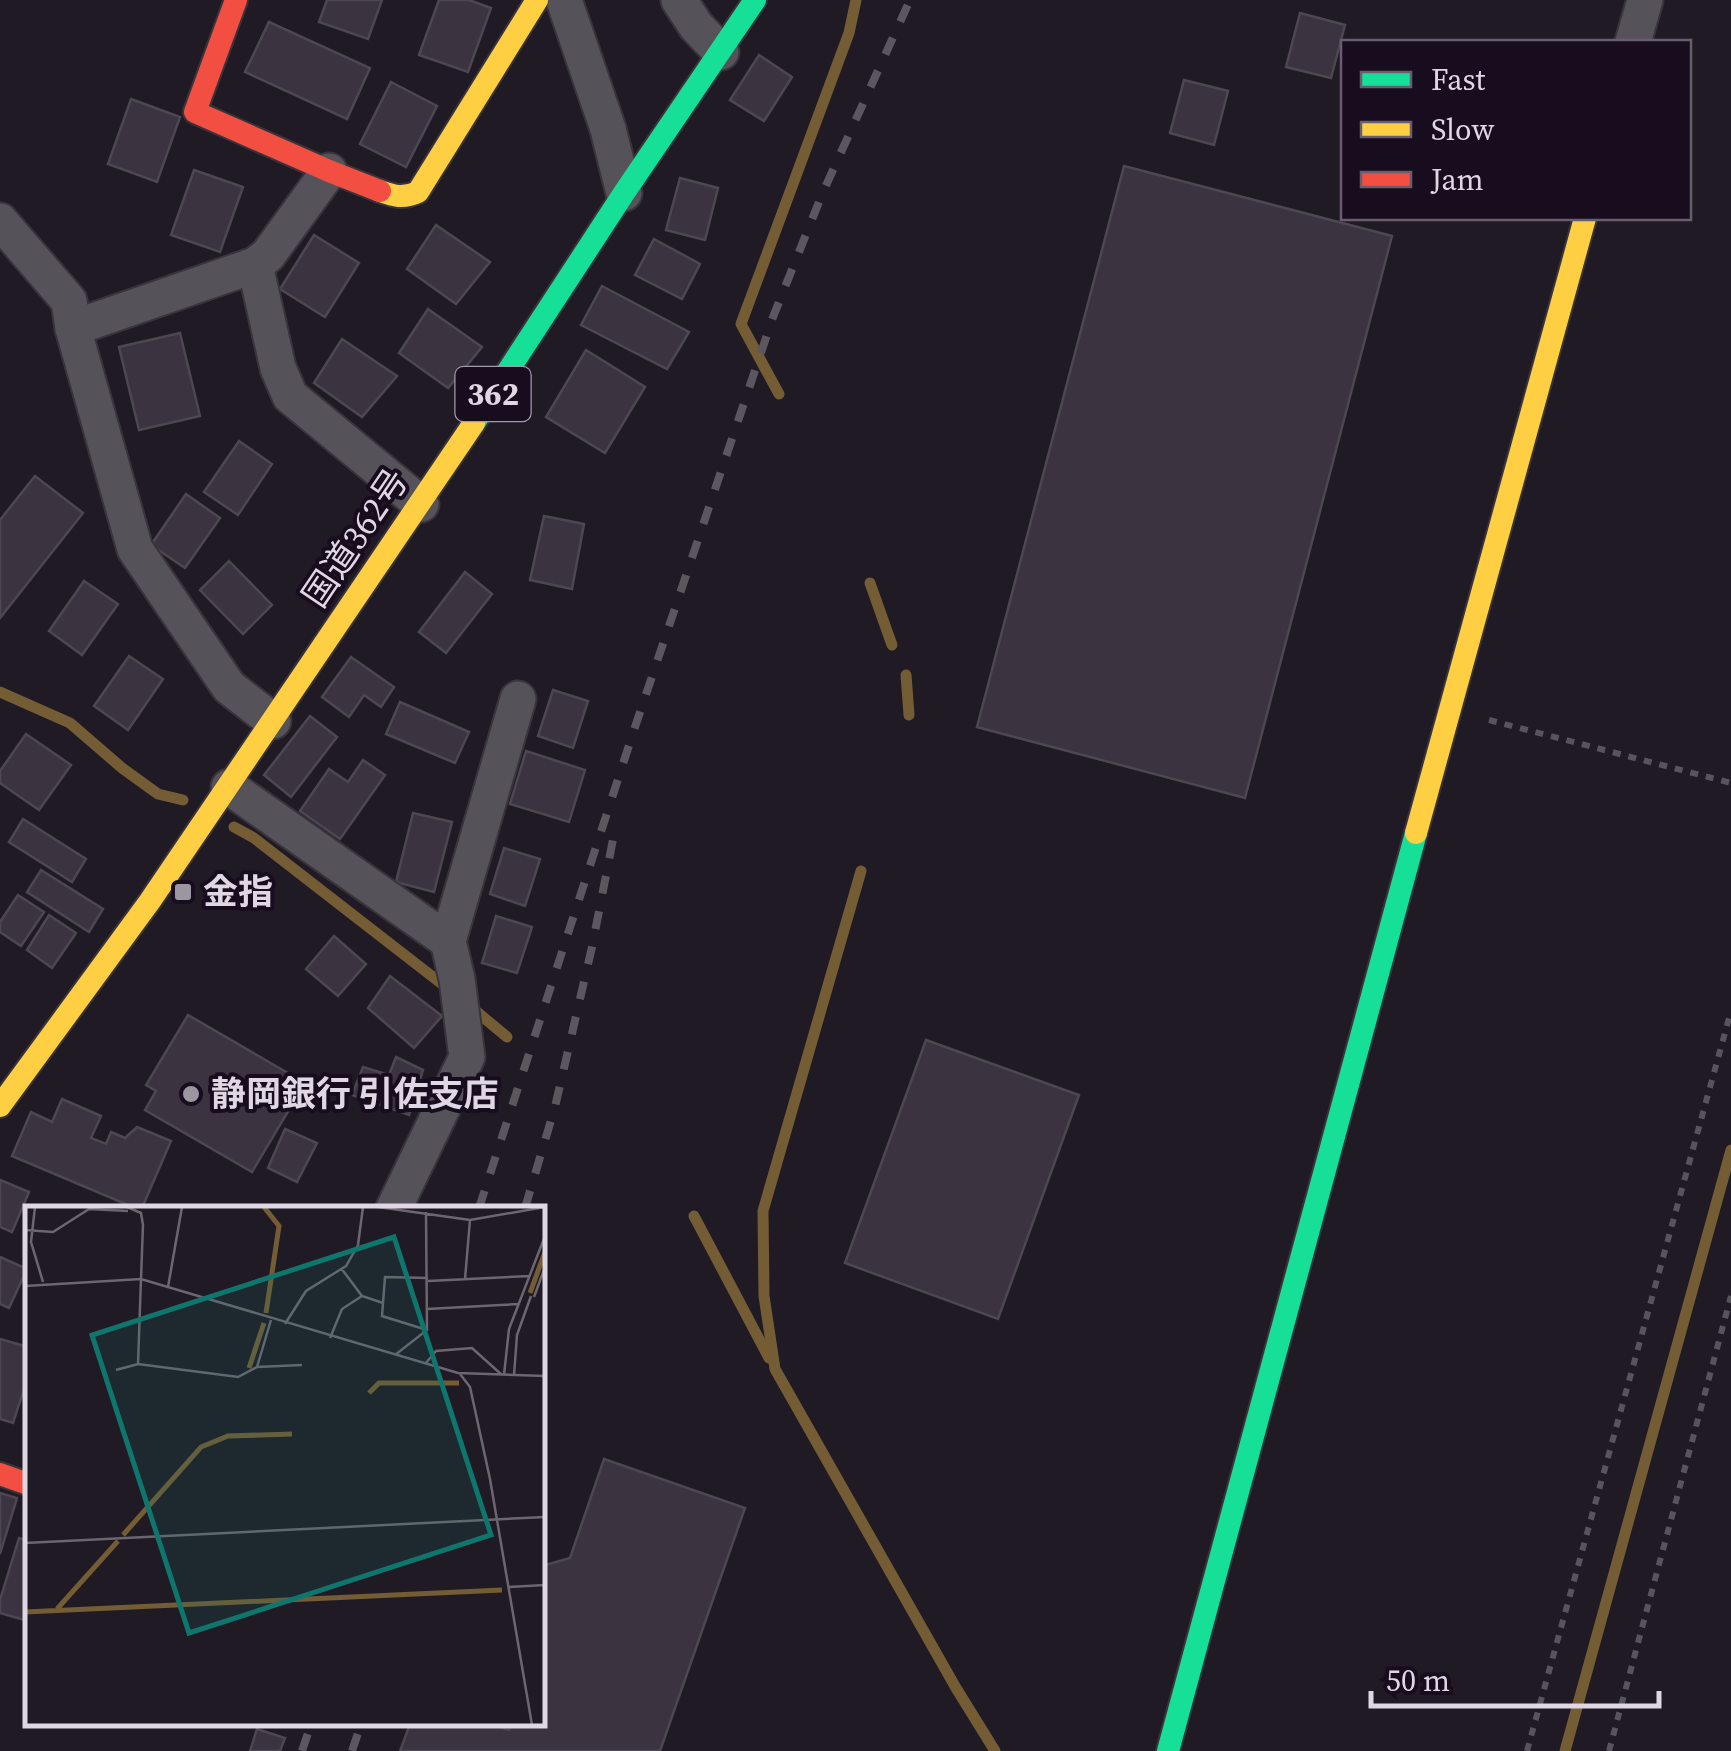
<svg xmlns="http://www.w3.org/2000/svg" width="1731" height="1751" viewBox="0 0 1731 1751" font-family="'Source Serif 4','Noto Sans JP',serif">
<style>
.lines{fill:none;stroke-linecap:round;stroke-linejoin:round}
.stream{stroke:#745c35;stroke-width:11}
.building{fill:#3b3340;stroke:#4c4750;stroke-width:2.5}
.street-casing{stroke:#39343c;stroke-width:39}
.fast-casing{stroke:#39343c;stroke-width:26}
.slow-casing{stroke:#39343c;stroke-width:26}
.jam-casing{stroke:#39343c;stroke-width:26}
.path{stroke:#58545c;stroke-width:6;stroke-dasharray:8 8;stroke-linecap:butt}
.street{stroke:#56525a;stroke-width:35}
.fast{stroke:#16e098;stroke-width:22}
.slow{stroke:#ffcf43;stroke-width:22}
.jam{stroke:#f24e42;stroke-width:22}
.rail{stroke:#5c565e;stroke-width:8;stroke-dasharray:18 18;stroke-linecap:butt}
.poi-dot{fill:#9c96a1;stroke:#180d1f;stroke-width:4}
.labels{text-anchor:middle;dominant-baseline:central;stroke-width:8;stroke-linejoin:round;paint-order:stroke}
.shield{fill:#180d1f;stroke:#a39ba9;stroke-width:2.5}
.shield-label{font-size:32px;font-weight:bold;fill:#dfd8e4}
.street-label{font-size:35px;fill:#dfd8e4;stroke:#180d1f}
.poi-label{font-size:35px;font-weight:bold;fill:#dfd8e4;stroke:#180d1f;text-anchor:start}
.inset-river{fill:none;stroke:#745c35;stroke-width:5}
.inset-road{fill:none;stroke:#6c6671;stroke-width:2.5}
.view{fill:#0f766e;fill-opacity:0.15;stroke:#0f766e;stroke-width:5}
.inset-edge{fill:none;stroke:#dfd8e4;stroke-width:5}
</style>
<rect width="100%" height="100%" fill="#201a25"/>
<g class="lines">
<g class="stream">
<path d="M779,394L741,324L849,33L856,0"/>
<path d="M870,583L892,645"/>
<path d="M906,675L909,715"/>
<path d="M0,692L70,723L122,768L158,794L183,800"/>
<path d="M234,827L254,838L442,984"/>
<path d="M861,871L763,1211L764,1296L775,1369L956,1688L995,1751"/>
<path d="M477,1012L507,1037"/>
<path d="M694,1216L769,1358"/>
<path d="M1565,1751L1731,1150"/>
</g>
</g>
<g class="building">
<path d="M327,0H382L368,39L319,22Z"/>
<path d="M439,0H469L491,8L468,72L419,55Z"/>
<path d="M1300,13L1345,25L1331,78L1286,67Z"/>
<path d="M269,22L370,68L347,119L245,72Z"/>
<path d="M759,55L792,77L764,121L730,100Z"/>
<path d="M1184,80L1228,91L1214,145L1170,133Z"/>
<path d="M391,82L437,106L406,167L360,144Z"/>
<path d="M131,99L180,117L157,182L108,164Z"/>
<path d="M1124,166L1392,236L1245,798L977,727Z"/>
<path d="M194,170L243,187L220,252L171,235Z"/>
<path d="M680,178L718,188L705,240L666,230Z"/>
<path d="M436,225L490,262L456,304L407,269Z"/>
<path d="M314,235L359,263L325,317L280,289Z"/>
<path d="M654,239L700,264L682,299L635,275Z"/>
<path d="M602,286L689,332L667,369L581,325Z"/>
<path d="M428,309L482,347L448,388L399,353Z"/>
<path d="M180,333L200,416L139,430L119,347Z"/>
<path d="M342,339L397,376L362,417L314,383Z"/>
<path d="M586,350L645,387L605,453L546,417Z"/>
<path d="M239,441L272,464L238,515L204,492Z"/>
<path d="M35,476L83,513L0,618V520Z"/>
<path d="M186,494L220,518L185,568L151,545Z"/>
<path d="M544,516L584,524L572,589L530,580Z"/>
<path d="M229,561L272,605L243,634L200,590Z"/>
<path d="M465,572L492,594L446,653L419,632Z"/>
<path d="M84,581L118,604L82,655L49,631Z"/>
<path d="M129,656L163,679L128,730L94,706Z"/>
<path d="M351,657L394,687L381,707L364,695L349,717L322,697Z"/>
<path d="M553,690L588,701L573,748L538,736Z"/>
<path d="M400,702L469,732L455,763L386,734Z"/>
<path d="M310,716L337,737L291,797L264,775Z"/>
<path d="M26,734L71,765L39,810L0,783V771Z"/>
<path d="M526,751L585,770L569,822L510,804Z"/>
<path d="M363,760L385,775L340,839L300,811L329,769L348,782Z"/>
<path d="M413,813L452,822L434,892L396,882Z"/>
<path d="M23,819L86,859L72,882L9,842Z"/>
<path d="M504,848L540,859L525,906L490,894Z"/>
<path d="M41,870L103,909L89,932L27,892Z"/>
<path d="M18,895L44,912L21,946L0,932V922Z"/>
<path d="M49,915L76,933L52,968L27,950Z"/>
<path d="M496,916L532,927L517,973L482,963Z"/>
<path d="M334,936L366,964L338,996L306,969Z"/>
<path d="M390,976L442,1016L414,1048L368,1008Z"/>
<path d="M188,1015L305,1083L252,1172L145,1110L156,1091L146,1085Z"/>
<path d="M926,1040L1079,1095L998,1319L845,1263Z"/>
<path d="M396,1057L423,1070L409,1115L352,1095L363,1067L389,1075Z"/>
<path d="M62,1099L101,1116L91,1138L106,1144L111,1132L125,1138L137,1127L171,1141L142,1208H135L12,1156L31,1112L52,1122Z"/>
<path d="M285,1129L317,1143L297,1182L268,1168Z"/>
<path d="M0,1180L29,1192L12,1232L0,1227Z"/>
<path d="M0,1257L27,1269L9,1308L0,1304Z"/>
<path d="M0,1339L28,1347V1377L13,1423L0,1419Z"/>
<path d="M604,1459L745,1508L660,1751H400L410,1724H489L509,1730L511,1724H542V1566L570,1558Z"/>
<path d="M0,1493L17,1498L0,1554Z"/>
<path d="M19,1538L28,1541V1621L0,1613V1600Z"/>
<path d="M257,1729L285,1738L280,1751H250Z"/>
</g>
<g class="lines">
<defs>
<g id="street">
<path d="M564,0L608,129L624,193"/>
<path d="M679,0L696,26L721,52"/>
<path d="M1633,42L1645,0"/>
<path d="M0,221L69,301L73,328L135,549L229,687L273,721"/>
<path d="M255,265L278,368L290,396L421,504"/>
<path d="M73,328L255,265L268,255L329,171"/>
<path d="M229,787L448,941"/>
<path d="M394,1208L467,1057L457,979L448,941L518,699"/>
</g>
<g id="fast">
<path d="M474,423L624,193L755,0"/>
<path d="M1168,1751L1416,833"/>
</g>
<g id="slow">
<path d="M380,191C394,196 403,199 418,192L537,0"/>
<path d="M1416,833L1585,218"/>
<path d="M0,1106L150,901L474,423"/>
</g>
<g id="jam">
<path d="M236,0L195,112L329,171L380,191"/>
<path d="M0,1474L28,1484"/>
</g>
</defs>
<use href="#street" class="street-casing"/>
<use href="#fast" class="fast-casing"/>
<use href="#slow" class="slow-casing"/>
<use href="#jam" class="jam-casing"/>
<g class="path">
<path d="M1489,720L1731,783"/>
<path d="M1527,1751L1731,1011"/>
<path d="M1609,1751L1731,1296"/>
</g>
<use href="#street" class="street"/>
<use href="#fast" class="fast"/>
<use href="#slow" class="slow"/>
<use href="#jam" class="jam"/>
<g class="rail">
<path d="M479,1208L633,733L773,317L823,192L910,0"/>
<path d="M525,1208L555,1107L592,947L616,824"/>
<path d="M302,1751L311,1724"/>
<path d="M352,1751L361,1724"/>
</g>
</g>
<g class="poi-dot">
<rect x="173" y="882" width="20" height="20" rx="5"/>
<circle cx="191" cy="1094" r="10"/>
</g>
<g class="labels">
<rect class="shield" x="455.5" y="367" width="75" height="54" rx="8"/>
<g class="shield-label">
<text x="493" y="394">362</text>
</g>
<g class="street-label">
<text transform="translate(355 538) rotate(-56)">国道362号</text>
</g>
<g class="poi-label">
<text x="203" y="892">金指</text>
<text x="211" y="1094">静岡銀行 引佐支店</text>
</g>
</g>
<g transform="translate(25 1206)">
<rect width="520" height="520" fill="#201a25"/>
<path class="inset-river" d="M239,1L254,20L241,107M505,87L520,46M224,162L239,117M344,187L354,177H434M98,329L176,241L203,230L267,228M32,403L93,335M0,406L477,384"/>
<path class="inset-road" d="M10,1L6,36L18,76M102,1L116,7L118,19L116,73M353,1L445,14L520,1M0,24L28,26L64,3L103,5M316,62L337,90L358,97M440,73L445,14M403,75L505,70M0,80L116,73L433,167L520,170M143,81L157,1M509,91L520,61M402,103L494,98M260,118L281,85L321,60L333,39L338,1M402,124L357,110L360,71L403,72M305,132L317,103L337,90M370,149L402,124L401,6M113,158L116,73M400,158L411,145L447,142L477,169M232,161L246,114M91,164L113,158L213,171L232,161L277,159M435,168L445,181L465,273L507,519M479,169L484,123L520,30M489,169L492,129L506,90M0,337L520,311M484,381L520,379"/>
<path class="view" d="M369,31L466,329L164,427L67,129Z"/>
<rect width="520" height="520" class="inset-edge"/>
</g>
<rect x="1341" y="40" width="350" height="180" fill="#180d1f" stroke="#685e6e" stroke-width="2.5"/>
<rect x="1361" y="72" width="50" height="15" fill="#16e098" stroke="#685e6e" stroke-width="2.5"/>
<text x="1431" y="90" font-size="30" fill="#dfd8e4">Fast</text>
<rect x="1361" y="122" width="50" height="15" fill="#ffcf43" stroke="#685e6e" stroke-width="2.5"/>
<text x="1431" y="140" font-size="30" fill="#dfd8e4">Slow</text>
<rect x="1361" y="172" width="50" height="15" fill="#f24e42" stroke="#685e6e" stroke-width="2.5"/>
<text x="1431" y="190" font-size="30" fill="#dfd8e4">Jam</text>
<path d="M1371 1691v15h288v-15" fill="none" stroke="#dfd8e4" stroke-width="5"/>
<text x="1386" y="1691" font-size="30" fill="#dfd8e4" stroke="#180d1f" stroke-width="8" paint-order="stroke">50 m</text>
</svg>
